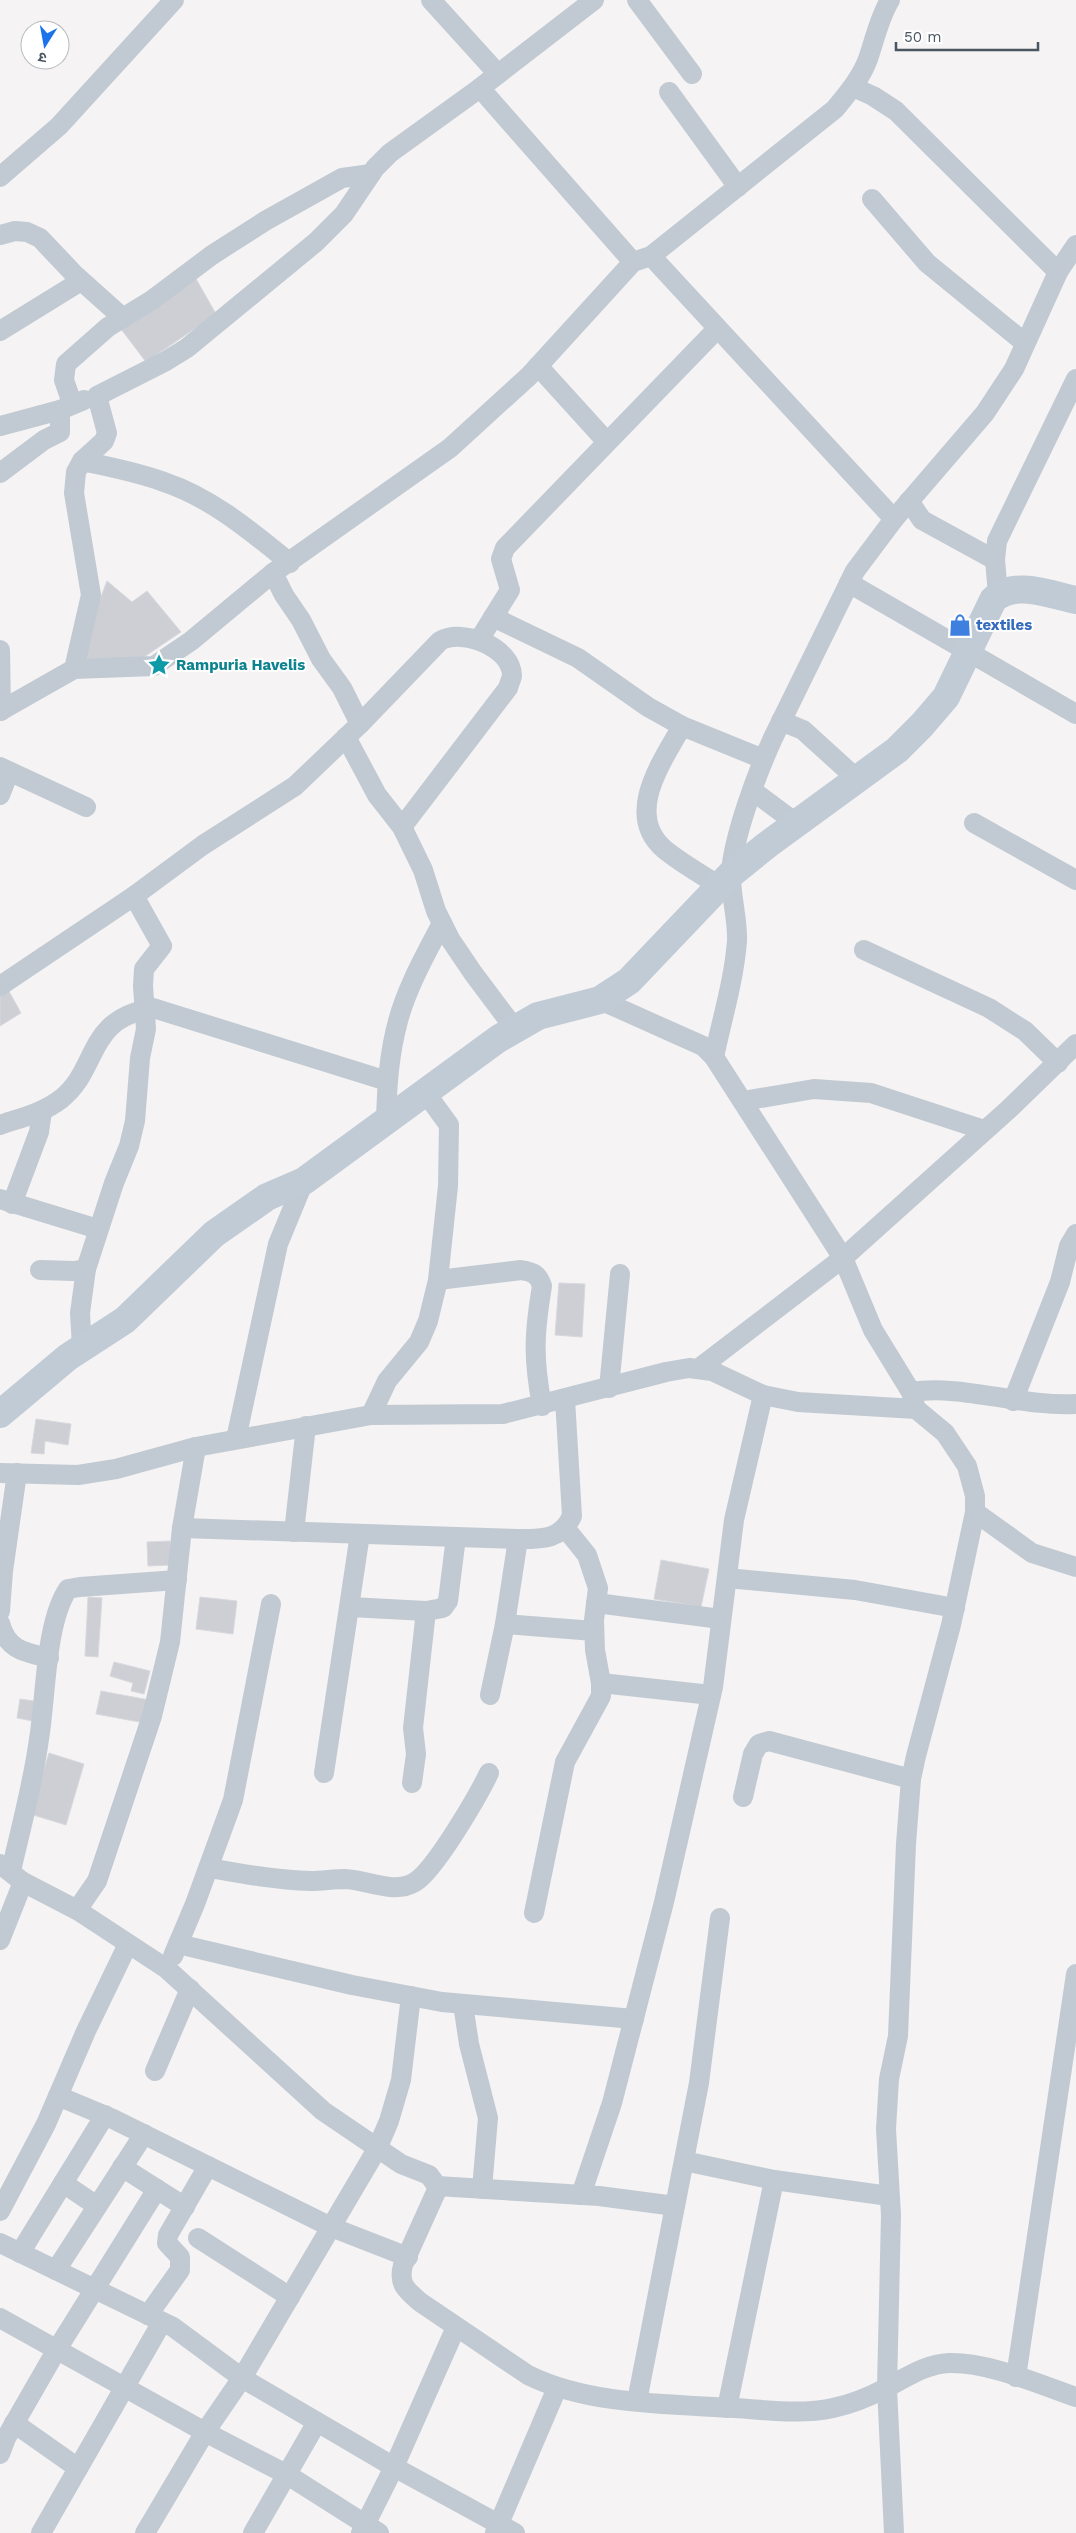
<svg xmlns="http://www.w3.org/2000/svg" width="1076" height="2533" viewBox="0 0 1076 2533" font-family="'Work Sans','Noto Sans Devanagari',sans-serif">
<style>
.building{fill:#cdcfd5;stroke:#d7d9de}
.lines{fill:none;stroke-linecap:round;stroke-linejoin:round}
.street{stroke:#c1cad2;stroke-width:20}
.secondary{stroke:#c1cbd6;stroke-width:28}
.labels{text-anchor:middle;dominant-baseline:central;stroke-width:4;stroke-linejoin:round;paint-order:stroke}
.shop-label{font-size:15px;font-weight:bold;fill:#366cbe;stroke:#fff;text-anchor:start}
.culture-label{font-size:15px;font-weight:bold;fill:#0d838f;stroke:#fff;text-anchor:start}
</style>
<rect width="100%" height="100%" fill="#f5f3f3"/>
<g class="building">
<path d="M195,277L216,314L146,362L121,329Z"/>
<path d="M107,581L132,602L147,591L181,632L141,659H89L82,656L81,649Z"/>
<path d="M5,984L21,1013L0,1026V987Z"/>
<path d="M559,1283L585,1284L582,1337L555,1335Z"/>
<path d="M36,1419L71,1424L68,1445L45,1441L44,1454L31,1453Z"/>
<path d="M170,1541L171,1565L148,1566L147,1542Z"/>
<path d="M661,1560L709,1569L701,1607L654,1599Z"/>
<path d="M88,1597L102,1598L98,1657L85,1656Z"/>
<path d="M200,1597L237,1601L233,1634L196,1629Z"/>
<path d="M114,1662L150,1671L144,1694L131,1691L133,1683L110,1676Z"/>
<path d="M101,1691L149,1700L145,1723L96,1714Z"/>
<path d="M20,1699L41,1702L38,1722L17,1718Z"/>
<path d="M49,1753L84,1764L66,1825L30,1814Z"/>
</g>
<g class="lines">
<g class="street">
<path d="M431,0L498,74"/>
<path d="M637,0L692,74"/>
<path d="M853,87L873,96L896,111L1058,272"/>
<path d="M480,88L633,262"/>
<path d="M669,92L738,187"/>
<path d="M0,177L59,126L174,0"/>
<path d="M872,199L927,263L1025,343"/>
<path d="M0,235L15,231L27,232L40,238L75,275L123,318"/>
<path d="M651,256L894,519"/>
<path d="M0,331L81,281"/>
<path d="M538,366L607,442"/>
<path d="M72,403L64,380L66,364L108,327L152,300L212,255L265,221L342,178L371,174"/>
<path d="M0,426L60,410L84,400"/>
<path d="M82,461C109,467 137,472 164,482C212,498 252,532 290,563"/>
<path d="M0,473L44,440L60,432V410"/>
<path d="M909,501L922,520L995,560"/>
<path d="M849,583L1076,714"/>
<path d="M998,594L995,560L997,541L1076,379"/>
<path d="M493,617L578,658L648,707L682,726L763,759"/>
<path d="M479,640L510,590L501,559L505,548L717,329"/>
<path d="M0,650L1,711"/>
<path d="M74,669L91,595L74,493L76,472L82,461L104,441L107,433L97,396L166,361L187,348L316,242L344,214L375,168L390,153L480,88L594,0"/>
<path d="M0,711L74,669L154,666L191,641L273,573L450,448L529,376L633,262L651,256L835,109C848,93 861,78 868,59C875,39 879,18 890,0"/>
<path d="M781,721L803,730L857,779"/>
<path d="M360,724L440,641C462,628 512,647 512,676C511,680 509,684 508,688L402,827"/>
<path d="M682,726C662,762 624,814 664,849C681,863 701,874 719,886"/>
<path d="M346,737L377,795L402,827L423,870L436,911L450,939L473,973L515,1029"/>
<path d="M0,767L86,807"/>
<path d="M753,791L796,823"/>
<path d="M0,795L9,772"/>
<path d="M974,823L1076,880"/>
<path d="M864,950L989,1008L1025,1031L1058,1063"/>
<path d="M0,986L134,896L203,845L295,786L360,724L342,688L321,659L301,620L284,595L273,573"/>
<path d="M600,1000L703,1046L714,1057L843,1258L873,1330L911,1392L916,1409L945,1433L967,1466L975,1496V1512L951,1625L916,1756L911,1779L906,1844L898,2036L889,2079L886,2129L891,2215L887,2388L894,2533"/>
<path d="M714,1057C722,1019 734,980 737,941C738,918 730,895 731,872C734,835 757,773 773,738L855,571L894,519L985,413L1014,369L1058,272L1076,245"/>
<path d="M743,1101L814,1089L871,1093L984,1130"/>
<path d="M386,1120C387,1086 389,1054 398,1021C407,987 426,954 442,923"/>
<path d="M0,1125C20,1118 43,1113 61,1099C100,1068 85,1019 153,1008L387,1081"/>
<path d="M0,1199L98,1229"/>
<path d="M12,1204L39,1132L42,1111"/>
<path d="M40,1270L74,1271L86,1269L114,1183L129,1146L135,1121L140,1058L146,1029L143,986L144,969L162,946L134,896"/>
<path d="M438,1280L521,1270C533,1272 538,1274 542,1286C534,1334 533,1358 542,1406"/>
<path d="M82,1347L80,1313L86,1269"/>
<path d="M698,1369L843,1258L1009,1109L1076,1044"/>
<path d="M609,1388L620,1274"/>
<path d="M911,1392C962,1384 1021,1407 1076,1404"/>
<path d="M1013,1401L1060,1282L1069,1246L1076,1234"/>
<path d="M371,1415L387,1381L419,1342L428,1321L438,1280L448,1186L449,1125L425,1092"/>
<path d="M236,1439L278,1244L304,1181"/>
<path d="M0,1473L78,1475L116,1469L196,1447L371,1415L503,1414L666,1372L689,1368L712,1371L763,1395L798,1402L916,1409"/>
<path d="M975,1512L1032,1553L1076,1567"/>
<path d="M182,1528L518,1539C542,1539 561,1540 572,1516L565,1399"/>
<path d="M294,1532L306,1426"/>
<path d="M727,1578L855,1590L955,1608"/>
<path d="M596,1603L721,1619"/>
<path d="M350,1607L426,1611L443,1608L448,1601L456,1537"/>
<path d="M0,1611L3,1571L17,1473"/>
<path d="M0,1623C7,1650 24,1652 49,1658"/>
<path d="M505,1624L594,1631"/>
<path d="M601,1683L711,1695"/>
<path d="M490,1695L505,1624L518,1539"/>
<path d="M324,1773L360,1534"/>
<path d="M412,1783L416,1754L413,1728L426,1611"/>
<path d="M743,1797L753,1754L759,1744L769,1741L911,1779"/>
<path d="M0,1864L23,1882L77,1910L167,1969L323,2111L401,2164L429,2175L437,2186L436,2192L403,2265C398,2284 406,2290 420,2302L528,2375C588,2405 669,2404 735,2408C768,2410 801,2415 833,2408C852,2404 869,2397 886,2388C906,2378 925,2364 949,2363C989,2362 1038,2384 1076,2397"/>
<path d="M209,1868C243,1874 277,1880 311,1881C322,1881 334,1879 345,1879C368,1880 394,1895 415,1882C435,1870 478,1796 489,1773"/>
<path d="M11,1871C21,1827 33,1784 39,1739C46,1698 45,1623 68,1589L80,1587L177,1580"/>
<path d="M77,1910L97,1881L152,1716L170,1642L182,1528L196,1447"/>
<path d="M534,1913L565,1762L601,1696V1683L595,1650L594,1620L598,1588L587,1555L566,1529"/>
<path d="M0,1940L23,1882"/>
<path d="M178,1944L352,1985L442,2002L634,2019"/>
<path d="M173,1956L195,1904L233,1800L271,1604"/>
<path d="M463,2004L469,2044L488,2118L482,2189"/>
<path d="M155,2071L190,1989"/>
<path d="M58,2096L113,2119L331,2227L408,2257"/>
<path d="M684,2161L774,2180L889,2196"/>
<path d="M122,2167L185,2207"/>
<path d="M63,2183L97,2206"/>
<path d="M437,2186L599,2196L675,2206"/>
<path d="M581,2195L612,2103L664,1902L692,1779L713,1687L734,1520L763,1395"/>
<path d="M0,2211L46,2124L86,2031L128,1944"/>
<path d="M198,2238L290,2297"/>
<path d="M0,2243L173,2327L242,2378L394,2467L515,2533"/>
<path d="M20,2253L105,2115"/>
<path d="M56,2270L144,2134"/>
<path d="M148,2315L180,2270V2257L167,2243L168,2235L208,2166"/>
<path d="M0,2318L205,2432L286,2474L379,2533"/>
<path d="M1016,2377L1076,1974"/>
<path d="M637,2401L699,2083L720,1918"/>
<path d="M727,2408L774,2180"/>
<path d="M14,2423L78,2468"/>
<path d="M0,2454L6,2438L56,2351L157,2189"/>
<path d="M41,2533L162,2322"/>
<path d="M145,2533L205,2432L242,2378L377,2149L389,2121L401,2080L411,1996"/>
<path d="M253,2533L317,2422"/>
<path d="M361,2533L394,2467L456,2327"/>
<path d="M495,2533L557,2388"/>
</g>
<path class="secondary" d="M0,1414L68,1357L125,1320L214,1234L267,1197L304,1181L498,1039L538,1016L600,1000L629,981L731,874L767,845L897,750L922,725L946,697L993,600C1014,579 1051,595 1076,600"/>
</g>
<defs>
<symbol id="shop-bare" viewBox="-9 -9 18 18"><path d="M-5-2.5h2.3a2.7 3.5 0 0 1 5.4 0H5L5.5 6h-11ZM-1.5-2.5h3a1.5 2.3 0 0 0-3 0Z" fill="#3f7fe0" stroke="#fff" stroke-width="2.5" paint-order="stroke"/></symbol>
<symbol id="sight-bare" viewBox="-9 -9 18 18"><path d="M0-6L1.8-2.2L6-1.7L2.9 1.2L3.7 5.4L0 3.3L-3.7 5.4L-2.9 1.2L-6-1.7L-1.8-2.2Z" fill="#0f9aa8" stroke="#fff" stroke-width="2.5" paint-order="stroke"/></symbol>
</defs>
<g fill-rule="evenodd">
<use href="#shop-bare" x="944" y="609" width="32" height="32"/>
<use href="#sight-bare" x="143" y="649" width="32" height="32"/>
</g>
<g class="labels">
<g class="shop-label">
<text x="976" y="625">textiles</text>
</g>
<g class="culture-label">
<text x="176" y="665">Rampuria Havelis</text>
</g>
</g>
<g transform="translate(45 45) rotate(191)"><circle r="24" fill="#ffffff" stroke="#b7bbc0"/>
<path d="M0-4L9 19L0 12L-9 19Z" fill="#1a73e8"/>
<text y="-8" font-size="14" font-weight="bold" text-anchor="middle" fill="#4a5661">उ</text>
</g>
<path d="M896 42v8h142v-8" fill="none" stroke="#4a5661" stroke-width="2.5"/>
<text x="904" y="42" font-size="15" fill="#4a5661" stroke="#ffffff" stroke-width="4" paint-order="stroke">50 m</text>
</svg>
